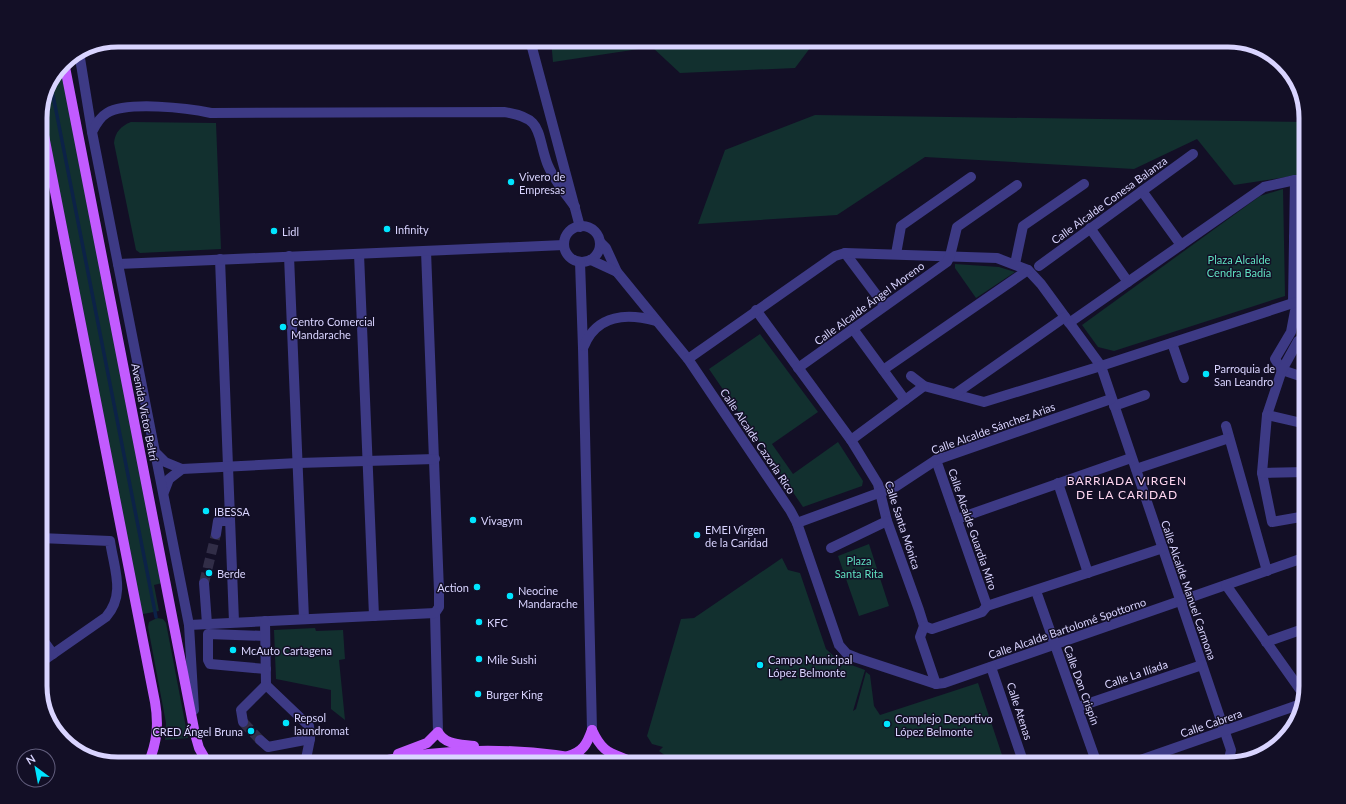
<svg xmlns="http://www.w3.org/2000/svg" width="1346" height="804" viewBox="0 0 1346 804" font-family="Lato,sans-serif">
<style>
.green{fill:#12302f}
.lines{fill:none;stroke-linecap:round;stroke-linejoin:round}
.stream{stroke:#0c2248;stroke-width:3.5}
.minor-tunnel{stroke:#312d47;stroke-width:10;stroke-dasharray:10 5;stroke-linecap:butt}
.minor{stroke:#3d3a85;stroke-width:10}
.major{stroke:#c25bff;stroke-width:10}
.poi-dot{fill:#00e5ff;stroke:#130f26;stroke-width:1.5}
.labels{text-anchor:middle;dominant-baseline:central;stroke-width:3;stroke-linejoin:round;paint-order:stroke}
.poi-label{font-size:11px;fill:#d9d4ff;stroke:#130f26;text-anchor:start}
.street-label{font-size:11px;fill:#d9d4ff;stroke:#130f26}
.park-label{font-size:11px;fill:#5fe0c0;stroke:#130f26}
.neighbourhood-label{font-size:12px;letter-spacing:1px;fill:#ffd6f0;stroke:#130f26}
.rim{fill:none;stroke:#d9d4ff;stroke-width:5}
</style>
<rect width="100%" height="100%" fill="#130f26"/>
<g class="green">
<path d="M551,40H816L795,68L680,73L652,47L553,62Z"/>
<path d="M63,63L166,582L154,585L159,611L138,615L40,113L48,84Z"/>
<path d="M815,115L1306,122V174L1234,185L1197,139L1134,169L925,157L837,215L698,224L725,150Z"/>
<path d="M131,122L216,123L221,249L140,253L136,250L114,143C115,132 121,126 131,122Z"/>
<path d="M1283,189L1285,296L1114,351L1098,347L1082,325L1260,196Z"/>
<path d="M955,264L999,267L1015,272L976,298L955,268Z"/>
<path d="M760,334L818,412L772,444L793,474L838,442L863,481L862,486L803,507L709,369Z"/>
<path d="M869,544L889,606L859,616L838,556Z"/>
<path d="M782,558L788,570L800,573L826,649L838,660L865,670L853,711L856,709L866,672L870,675L874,706L880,715L978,683L1005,764H677L659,751L663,747L652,744L647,736L681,619L694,618Z"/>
<path d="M157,618L163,619L166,623L188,738L165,740L166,723L148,627L149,622Z"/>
<path d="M315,628L316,631L343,630L345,659L339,660L345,720L331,709V690L276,679L274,630Z"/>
</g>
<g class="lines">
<path class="stream" d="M50,80L156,617"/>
<g class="minor-tunnel">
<path d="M204,583L216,534"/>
<path d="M243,722L260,740"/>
</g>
<g class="minor">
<path d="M530,40L580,227"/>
<path d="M79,52L92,132"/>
<path d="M1142,191L1181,245"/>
<circle cx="582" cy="244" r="18"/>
<path d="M1090,228L1128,282"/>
<path d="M1294,237H1306"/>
<path d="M600,242L606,248L617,272L688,359L790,510L797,523L839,645L847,654L857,658L936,684L944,683L1306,557"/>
<path d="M426,251L439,591V607L435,613L438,732"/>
<path d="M845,253L884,305"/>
<path d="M359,254L374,616"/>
<path d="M896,254L901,226L971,177"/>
<path d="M289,256L304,619"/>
<path d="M220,259L234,622"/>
<path d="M591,260L617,272"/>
<path d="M580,262L583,348L592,730"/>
<path d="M118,264L564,245"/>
<path d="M1015,264L1023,226L1084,184"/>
<path d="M1039,266L1193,154"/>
<path d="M1293,303L1295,180"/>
<path d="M756,310L851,440L878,484L887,521L919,610L924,626L920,637L936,684"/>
<path d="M1295,311L1291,332L1275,359L1282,370L1306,378"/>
<path d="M1069,323L1264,187L1295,180L1306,181"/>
<path d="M853,329L905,400"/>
<path d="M1172,343L1184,378"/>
<path d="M584,346C597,314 628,313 656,321"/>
<path d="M1306,352L1298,341L1282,370L1267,415L1262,473L1272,522L1306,516"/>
<path d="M688,359L835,256L845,253L997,258L1028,270L1041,284L1101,366L1231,750L1228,764"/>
<path d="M798,368L947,262L950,256L957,227L1017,185"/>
<path d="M883,370L1028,270"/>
<path d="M911,376L924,386L984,402L1101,366L1293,303L1306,300"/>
<path d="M955,394L1065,317"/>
<path d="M1114,406L1145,395"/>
<path d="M1267,415L1306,424"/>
<path d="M1226,426L1267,571"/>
<path d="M851,440L924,386"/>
<path d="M157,454L165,462L182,469L298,463L435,459"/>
<path d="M936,460L987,606"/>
<path d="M1136,469L1229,438"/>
<path d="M1262,473L1306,472"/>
<path d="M1058,483L1088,573"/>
<path d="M164,492L169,479L182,469"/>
<path d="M957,519L1131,458"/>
<path d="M797,523L895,487L936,460L1111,399"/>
<path d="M216,534L218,521H230"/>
<path d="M40,538L110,541C114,569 126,594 106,617L40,663"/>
<path d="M831,548L887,521"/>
<path d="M204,583L207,624"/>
<path d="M1226,585L1304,695"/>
<path d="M1036,591L1097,764"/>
<path d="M189,625L435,613"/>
<path d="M924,626L932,629L982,612L987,606L1163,548"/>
<path d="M40,636L53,654"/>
<path d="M265,636L208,634V660L210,664L266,669"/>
<path d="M1266,642L1306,628"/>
<path d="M991,667L1024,764"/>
<path d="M266,685L309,726L310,739L305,764"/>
<path d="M1078,707L1202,665"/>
<path d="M194,710L189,625L92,132C96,124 100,117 107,113C128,101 188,108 211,113L504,112C544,118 536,132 547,163C553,179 565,193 575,207"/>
<path d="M243,722L241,710L266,685L265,621"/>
<path d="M260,740L268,747L310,739"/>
<path d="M1129,764L1301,704"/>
</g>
<g class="major">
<path d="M64,62L195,734L199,748L208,764"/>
<path d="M40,115L155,702C159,725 157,743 148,764"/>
<path d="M592,730C604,756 612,752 636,764"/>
<path d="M398,754L427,743L438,732C445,745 460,744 474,746"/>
<path d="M568,756C583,752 587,744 592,730"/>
<path d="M164,764L179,761L199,764"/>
<path d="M366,764C445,747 527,746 606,764"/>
</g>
</g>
<g class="poi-dot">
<circle cx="511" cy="182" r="4"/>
<circle cx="387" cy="229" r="4"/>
<circle cx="274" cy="231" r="4"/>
<circle cx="283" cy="327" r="4"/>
<circle cx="1206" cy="374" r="4"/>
<circle cx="206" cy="511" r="4"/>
<circle cx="473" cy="520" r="4"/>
<circle cx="697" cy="535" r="4"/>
<circle cx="209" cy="573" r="4"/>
<circle cx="477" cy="587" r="4"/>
<circle cx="510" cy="596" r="4"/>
<circle cx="479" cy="622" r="4"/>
<circle cx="233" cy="650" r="4"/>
<circle cx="479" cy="659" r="4"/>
<circle cx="760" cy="665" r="4"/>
<circle cx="478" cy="694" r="4"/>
<circle cx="286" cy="723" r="4"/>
<circle cx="887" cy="724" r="4"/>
<circle cx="251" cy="731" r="4"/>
</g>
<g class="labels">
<g class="poi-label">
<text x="519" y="176">Vivero de<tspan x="519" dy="13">Empresas</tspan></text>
<text x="395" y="229">Infinity</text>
<text x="282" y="231">Lidl</text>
<text x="291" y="321">Centro Comercial<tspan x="291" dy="13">Mandarache</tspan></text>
<text x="1214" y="368">Parroquia de<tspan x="1214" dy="13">San Leandro</tspan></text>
<text x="214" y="511">IBESSA</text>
<text x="481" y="520">Vivagym</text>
<text x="705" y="529">EMEI Virgen<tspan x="705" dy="13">de la Caridad</tspan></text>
<text x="217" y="573">Berde</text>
<text x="469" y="587" text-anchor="end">Action</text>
<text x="518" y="590">Neocine<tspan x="518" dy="13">Mandarache</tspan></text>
<text x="487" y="622">KFC</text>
<text x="241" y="650">McAuto Cartagena</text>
<text x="487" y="659">Mile Sushi</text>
<text x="768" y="659">Campo Municipal<tspan x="768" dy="13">López Belmonte</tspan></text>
<text x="486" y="694">Burger King</text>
<text x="294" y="717">Repsol<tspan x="294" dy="13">laundromat</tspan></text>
<text x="895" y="718">Complejo Deportivo<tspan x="895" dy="13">López Belmonte</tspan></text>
<text x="243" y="731" text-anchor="end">CRED Ángel Bruna</text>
</g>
<g class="street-label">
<text transform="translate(1109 200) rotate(-36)">Calle Alcalde Conesa Balanza</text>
<text transform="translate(869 303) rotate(-36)">Calle Alcalde Ángel Moreno</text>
<text transform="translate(145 412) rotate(79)">Avenida Víctor Beltrí</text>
<text transform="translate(993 428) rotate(-20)">Calle Alcalde Sánchez Arias</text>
<text transform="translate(758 441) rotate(56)">Calle Alcalde Cazorla Rico</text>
<text transform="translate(903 525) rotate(72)">Calle Santa Mónica</text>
<text transform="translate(973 529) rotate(71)">Calle Alcalde Guardia Miro</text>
<text transform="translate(1189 590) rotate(71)">Calle Alcalde Manuel Carmona</text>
<text transform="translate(1067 628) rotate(-19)">Calle Alcalde Bartolomé Spottorno</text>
<text transform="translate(1136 674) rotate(-19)">Calle La Ilíada</text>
<text transform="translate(1082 685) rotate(70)">Calle Don Crispín</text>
<text transform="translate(1020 711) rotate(72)">Calle Atenas</text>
<text transform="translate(1211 723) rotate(-19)">Calle Cabrera</text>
</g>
<g class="park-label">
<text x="1239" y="259">Plaza Alcalde<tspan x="1239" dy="13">Cendra Badía</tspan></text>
<text x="859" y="560">Plaza<tspan x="859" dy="13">Santa Rita</tspan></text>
</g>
<g class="neighbourhood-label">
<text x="1127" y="480">BARRIADA VIRGEN<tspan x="1127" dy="14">DE LA CARIDAD</tspan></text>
</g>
</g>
<path d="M0 0H1346V804H0ZM118 47H1228A71 71 0 0 1 1299 118V686A71 71 0 0 1 1228 757H118A71 71 0 0 1 47 686V118A71 71 0 0 1 118 47Z" fill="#130f26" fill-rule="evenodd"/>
<path class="rim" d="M118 47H1228A71 71 0 0 1 1299 118V686A71 71 0 0 1 1228 757H118A71 71 0 0 1 47 686V118A71 71 0 0 1 118 47Z"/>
<g transform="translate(36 768) rotate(328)"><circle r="19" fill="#130f26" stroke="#625e7d"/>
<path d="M0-3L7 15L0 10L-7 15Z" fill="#00e5ff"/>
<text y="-6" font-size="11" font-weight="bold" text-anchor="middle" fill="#d9d4ff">N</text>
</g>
</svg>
